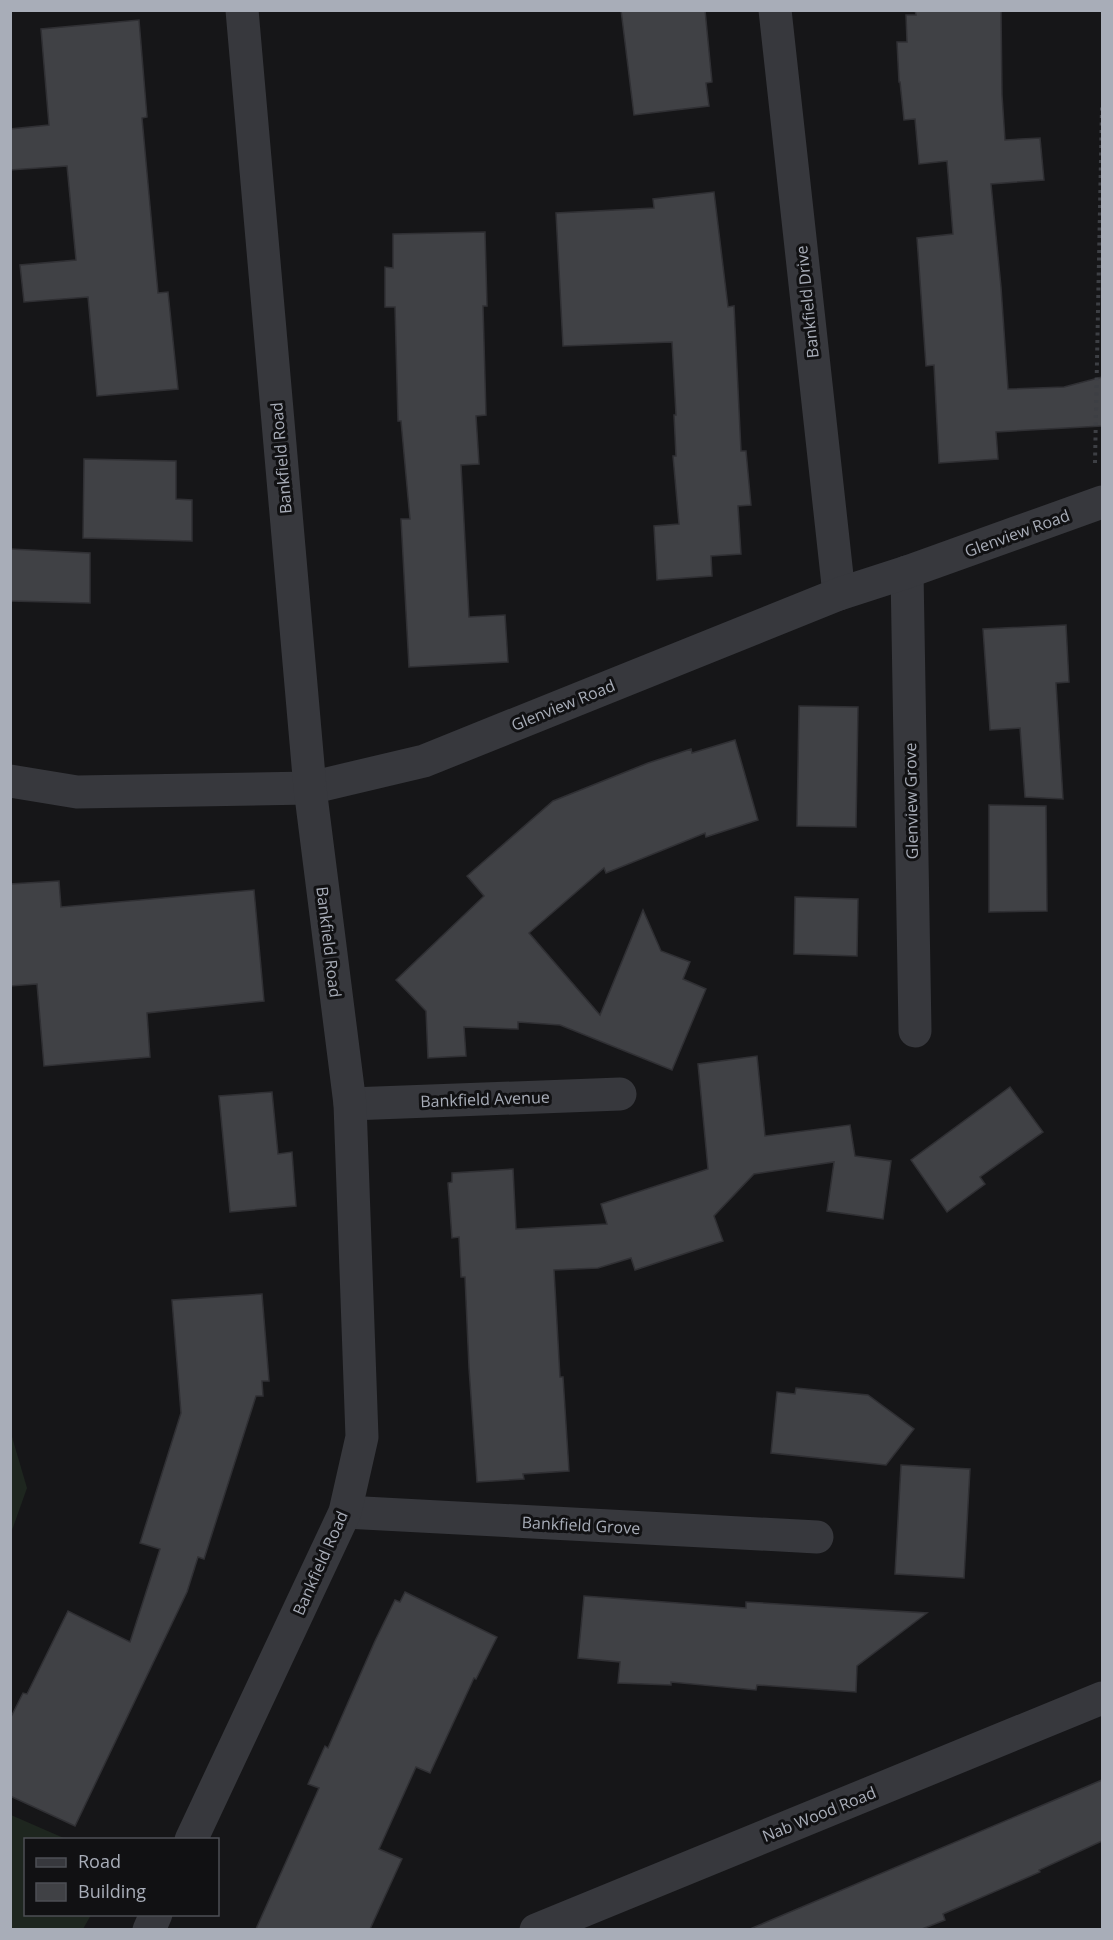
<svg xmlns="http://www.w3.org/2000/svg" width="1113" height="1940" viewBox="0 0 1113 1940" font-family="'Open Sans',sans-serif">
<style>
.green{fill:#1e261f}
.building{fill:#404145;stroke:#303034;stroke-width:1.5}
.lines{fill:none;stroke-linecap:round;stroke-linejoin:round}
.path{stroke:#3d3f44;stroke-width:4;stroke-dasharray:3 4.5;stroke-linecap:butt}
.street{stroke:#37383d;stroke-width:33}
.labels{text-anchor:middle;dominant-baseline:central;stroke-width:6;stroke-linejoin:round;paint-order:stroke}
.street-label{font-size:16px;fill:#a8adb8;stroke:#111113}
</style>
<rect width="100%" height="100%" fill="#161618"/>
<g class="green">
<path d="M10,1430L27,1488L11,1533H10Z"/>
<path d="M11,1815L66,1839L26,1840V1914L91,1915L83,1929H11Z"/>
</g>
<g class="building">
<path d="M621,10H705L712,82L706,83L709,106L634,115Z"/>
<path d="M915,10H1001L1002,95L1005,140L1040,138L1044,180L991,184L1001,287L1008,389L1064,387L1102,377V426L996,432L998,459L939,463L934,365L926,366L917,238L953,234L947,161L919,164L915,119L904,120L900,82H899L897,42H907L906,15H916Z"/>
<path d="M139,20L147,117L142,118L158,293L168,292L178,389L97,396L88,297L24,302L20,265L76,260L67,166L10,170V129L49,125L41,29Z"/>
<path d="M714,192L728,307L734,306L741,451H746L751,505L738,506L741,554L711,556L712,576L657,580L654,526L679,524L673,456H676L674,415H676L672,342L563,346L556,213L654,208L653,199Z"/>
<path d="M485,232L487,306H483L486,415L476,416L479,464L461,465L469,617L505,615L508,662L409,667L401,519H410L401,421H398L395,307H385V267L393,268V234Z"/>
<path d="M84,459L176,461V499L192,500V541L83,538Z"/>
<path d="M10,549L90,553V603L10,601Z"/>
<path d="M1066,625L1069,682L1056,683L1063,799L1025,797L1020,728L990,730L983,629Z"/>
<path d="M799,706L858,707L856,827L797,826Z"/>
<path d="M735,740L758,820L706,837L705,833L606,873L604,868L529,933L600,1015L643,910L661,951L690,962L683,979L706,989L672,1070L560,1025L518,1022V1029L464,1027L466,1056L428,1058L426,1011L396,980L484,896L467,876L553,801L648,763L691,749L692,753Z"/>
<path d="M989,805L1046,806L1047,911L989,912Z"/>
<path d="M59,881L61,907L254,890L264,1001L147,1013L150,1057L44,1066L37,984L10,986V884Z"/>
<path d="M795,897L858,899L857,956L794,954Z"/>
<path d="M757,1056L765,1136L850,1125L855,1156L891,1161L883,1219L827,1211L834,1162L754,1174L714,1216L723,1241L635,1270L631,1258L598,1268L554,1270L560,1377H563L569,1471L523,1474L524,1479L477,1482L469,1368L465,1277H461L459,1237L452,1238L448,1183L452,1182V1173L513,1169L516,1229L607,1224L601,1204L708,1169L698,1064Z"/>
<path d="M1010,1087L1043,1132L980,1177L985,1184L947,1212L911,1160Z"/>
<path d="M272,1092L278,1154L292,1152L296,1206L230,1212L219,1096Z"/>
<path d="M262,1294L269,1381H262L263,1396H256L204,1559L198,1557L187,1592L75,1826L10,1796V1719L23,1693L27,1694L68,1611L130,1642L160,1549L140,1543L181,1413L172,1300Z"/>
<path d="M796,1388L868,1395L914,1429L886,1465L771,1453L777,1392L795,1394Z"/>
<path d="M901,1465L970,1469L964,1578L895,1574Z"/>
<path d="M405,1592L497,1637L476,1679L474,1678L430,1773L416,1767L379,1849L402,1859L370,1929H256L319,1788L308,1784L325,1746L328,1748L375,1641L395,1600L400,1602Z"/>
<path d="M584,1596L746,1608V1602L927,1613L857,1666L856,1692L757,1685L756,1690L671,1682V1685L618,1683L620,1662L578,1658Z"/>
<path d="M1102,1780V1841L1039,1870L1040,1872L943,1914L945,1920L922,1929H750Z"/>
</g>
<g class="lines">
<path class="path" d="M1095,463L1102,107"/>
<g class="street">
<path d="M775,10L839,594"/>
<path d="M907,572L915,1031"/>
<path d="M10,781L77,792L310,788L424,761L839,594L907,572L1102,502"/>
<path d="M350,1104L620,1094"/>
<path d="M345,1512L817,1537"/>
<path d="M191,1840L345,1512L362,1437L350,1104L310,788L242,10"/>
<path d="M149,1930L156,1914"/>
<path d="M536,1930L1102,1698"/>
</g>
</g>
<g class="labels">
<g class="street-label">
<text transform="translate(807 302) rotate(-96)">Bankfield Drive</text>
<text transform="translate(281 458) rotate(-95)">Bankfield Road</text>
<text transform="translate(1017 533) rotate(-20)">Glenview Road</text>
<text transform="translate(563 705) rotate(-22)">Glenview Road</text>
<text transform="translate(911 801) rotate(-91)">Glenview Grove</text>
<text transform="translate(329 942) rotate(83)">Bankfield Road</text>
<text transform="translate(485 1099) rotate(-2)">Bankfield Avenue</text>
<text transform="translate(581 1525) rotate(3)">Bankfield Grove</text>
<text transform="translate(320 1563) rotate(-66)">Bankfield Road</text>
<text transform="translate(819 1814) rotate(-22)">Nab Wood Road</text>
</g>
</g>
<rect width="1113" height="1940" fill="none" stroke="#a8adb8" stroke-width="24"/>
<rect x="24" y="1838" width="195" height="78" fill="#111113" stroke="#4d4f55" stroke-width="1.5"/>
<rect x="36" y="1858" width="30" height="9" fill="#37383d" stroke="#4d4f55" stroke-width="1.5"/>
<text x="78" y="1868" font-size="18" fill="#a8adb8">Road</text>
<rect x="36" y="1883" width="30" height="18" fill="#404145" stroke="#4d4f55" stroke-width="1.5"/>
<text x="78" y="1898" font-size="18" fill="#a8adb8">Building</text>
</svg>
